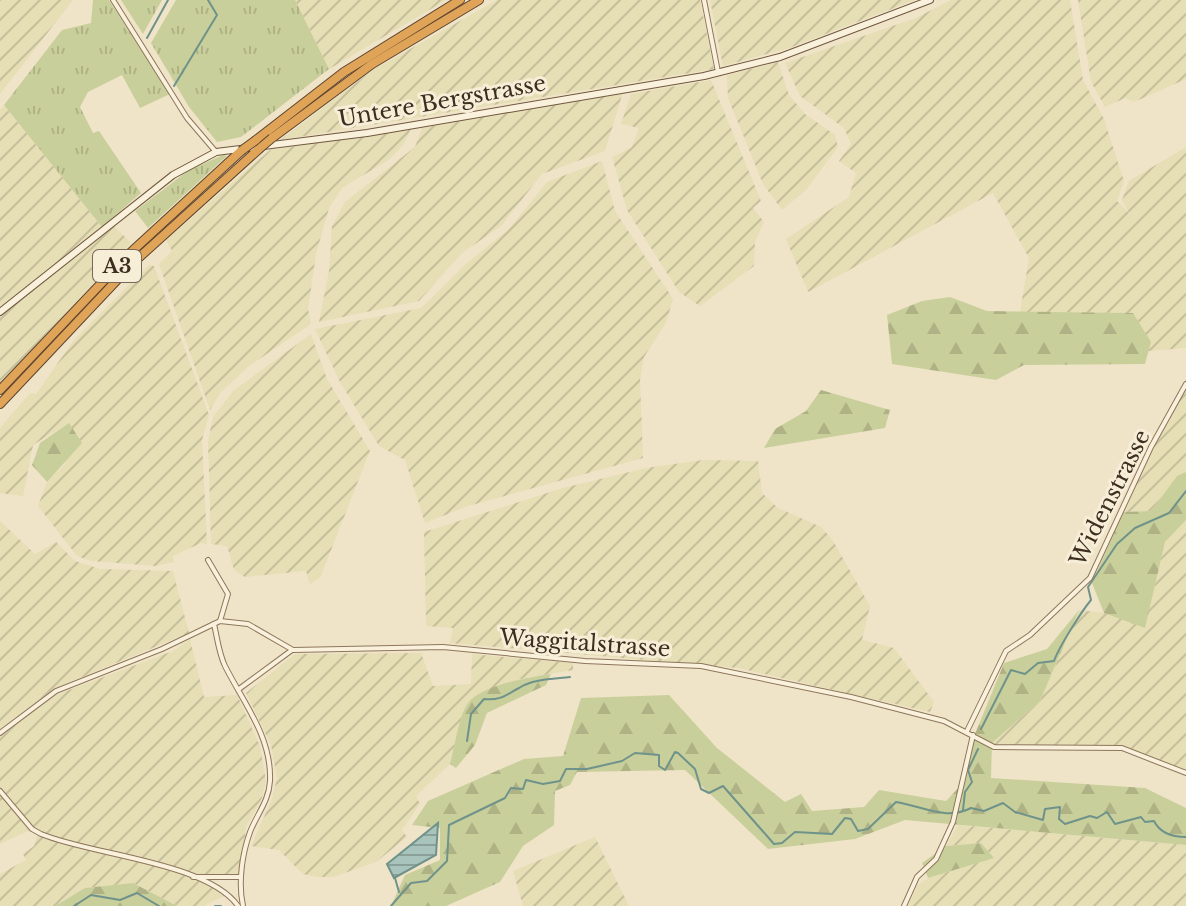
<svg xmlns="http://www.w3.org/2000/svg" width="1186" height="906" viewBox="0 0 1186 906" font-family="'Libre Baskerville',serif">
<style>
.farmland{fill:url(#farmland-furrows)}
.grass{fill:url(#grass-tufts)}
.forest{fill:url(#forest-firs)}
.water{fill:url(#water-rules);stroke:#6f938a;stroke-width:2}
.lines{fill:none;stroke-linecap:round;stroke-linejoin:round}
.stream{stroke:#6f938a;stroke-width:2}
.minor-casing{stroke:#8d765c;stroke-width:6}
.secondary-casing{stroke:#6f573f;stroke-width:8}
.motorway-casing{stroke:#5b4430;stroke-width:10}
.minor{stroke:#faf1dc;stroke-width:4}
.secondary{stroke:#faf1dc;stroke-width:6}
.motorway{stroke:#e0a458;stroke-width:8}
.motorway-bridge-casing{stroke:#5b4430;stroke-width:10;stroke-linecap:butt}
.motorway-bridge{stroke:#e0a458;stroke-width:8}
.labels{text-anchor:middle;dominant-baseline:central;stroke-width:6;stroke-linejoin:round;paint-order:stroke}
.shield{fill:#f7eed8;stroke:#756857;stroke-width:2}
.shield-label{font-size:20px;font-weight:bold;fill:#3d2e20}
.street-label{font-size:22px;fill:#3d2e20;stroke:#f7eed8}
</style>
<defs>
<pattern id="farmland-furrows" width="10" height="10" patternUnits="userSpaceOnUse" patternTransform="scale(2)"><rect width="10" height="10" fill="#e6deb5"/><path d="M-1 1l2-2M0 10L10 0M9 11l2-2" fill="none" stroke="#c6bf9b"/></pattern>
<pattern id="grass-tufts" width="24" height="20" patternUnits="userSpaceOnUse" patternTransform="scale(2)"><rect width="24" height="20" fill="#c9cf9b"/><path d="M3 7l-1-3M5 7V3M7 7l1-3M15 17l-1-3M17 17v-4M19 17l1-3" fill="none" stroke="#aeb285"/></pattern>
<pattern id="forest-firs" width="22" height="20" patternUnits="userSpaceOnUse" patternTransform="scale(2)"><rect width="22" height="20" fill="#c9cf9b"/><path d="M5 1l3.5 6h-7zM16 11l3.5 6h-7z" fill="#aeb285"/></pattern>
<pattern id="water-rules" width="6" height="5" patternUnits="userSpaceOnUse" patternTransform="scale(2)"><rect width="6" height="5" fill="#a9c4bc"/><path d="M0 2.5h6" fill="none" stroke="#8ba098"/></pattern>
</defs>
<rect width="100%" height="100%" fill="#f0e4c8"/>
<g class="farmland">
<path d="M0,0H73L0,94Z"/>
<path d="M295,0H446L329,69Z"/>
<path d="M497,0H700L714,69L280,140L373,70Z"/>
<path d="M710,0H915L789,48L723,66Z"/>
<path d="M951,0H1070L1083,80L1104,119L1124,181L1117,201L1129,213L1122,200L1129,181L1186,147V348L1148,351L1150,342L1133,313L1020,312L1029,258L993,193L808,292L786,239L849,197L856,173L839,161L851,144L844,128L800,96L785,63L916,18Z"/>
<path d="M1078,0H1186V79L1134,102L1125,98L1105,107L1091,82Z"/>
<path d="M778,62L789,95L805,114L835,135L838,147L806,190L782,210L763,184L728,98L727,75Z"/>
<path d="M711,80L761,201L753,208L764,222L755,242L754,266L700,306L679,292L627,210L612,157L632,147L639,128L621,124L631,94Z"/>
<path d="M619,92L622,95L605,151L542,174L501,226L462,253L419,301L319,322L329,271L332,226L345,202L415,147L422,128Z"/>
<path d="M4,105L102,227L0,307V110Z"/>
<path d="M411,129L403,145L390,159L342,188L329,208L316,254L308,309L311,324L249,366L221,392L210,410L159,264L172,251L166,240L270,150Z"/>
<path d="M602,161L615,211L673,299L666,323L644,357L640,380L643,458L468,506L425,523L405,460L379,446L340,382L315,329L421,308L468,262L508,230L547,182Z"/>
<path d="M113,225L131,243L0,384V315Z"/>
<path d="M149,265L154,266L209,415L202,440L207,544L201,543L173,556L174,562L156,566L91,561L77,556L38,506L47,482L65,464L69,423L33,445L23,496L0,493V428L30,393L36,394L74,340Z"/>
<path d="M311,334L327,379L370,451L320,578L310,584L306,571L245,577L234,570L227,546L211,544L208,441L213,417L233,391Z"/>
<path d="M1186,384V472L1177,476L1151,511L1123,512L1156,438Z"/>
<path d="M703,460L758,461L762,493L778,508L821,527L832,539L870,606L862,640L894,648L934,702L930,712L738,668L450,643L453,628L426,626L424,532L563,488L646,468Z"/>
<path d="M1186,520V773L1122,748L994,747L992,743L1040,701L1079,610L1104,613L1145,627L1165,542Z"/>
<path d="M0,521L35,554L56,542L75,561L100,569L173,571L189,633L55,688L0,728Z"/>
<path d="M190,639L204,697L237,695L260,746L266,781L262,798L246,827L241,877L193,878L229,893L204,906H177L133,883L85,888L55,906H0V874L26,860L23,854L34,846L38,832L32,829L0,844V737L58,694L173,651Z"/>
<path d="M421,653L433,686L471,684L472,654L573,663V670L520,679L468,703L450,764L416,796L420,804L402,830L407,837L376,862L333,877H317L303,874L279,850L251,846L272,799L277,778L271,745L246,693L295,654Z"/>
<path d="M958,825L1186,845V906H908L917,886L928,878L993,858L981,843L946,846Z"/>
<path d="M595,837L629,906H523L513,871Z"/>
</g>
<g class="grass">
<path d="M93,0H109L170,94L140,108L122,75L88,92L80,107L93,133L99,131L141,193L102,227L4,105L62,30L91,23Z"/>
<path d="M121,0H162L143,34Z"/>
<path d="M176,0H295L329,69L241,137L217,142L189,107L151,43Z"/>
<path d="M223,155L227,156L148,228L135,211L189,170Z"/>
</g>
<g class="forest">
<path d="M950,297L987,311L1133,313L1151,342L1145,364L1024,365L996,380L892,364L887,315L922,301Z"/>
<path d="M821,390L890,410L885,428L764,448L775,429L806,411Z"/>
<path d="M69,423L82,443L47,482L32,465L40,443Z"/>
<path d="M1186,472V520L1165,542L1145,628L1104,613L1092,583L1123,512L1151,511L1177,476Z"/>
<path d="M1079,610L1040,701L992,743L991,778L1145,788L1186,808V845L905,820L855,839L768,849L685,770L577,772L570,785L555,791L554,825L523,846L500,882L446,906H391L405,875L440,860V828L412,825L428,801L524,759L563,756L581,698L669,695L717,748L785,802L801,794L812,811L864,807L879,790L946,801L964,782V761L1004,663L1047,649Z"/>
<path d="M551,674L546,685L487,713L475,745L456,768L450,764C455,747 458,718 468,703C481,685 530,677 551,674Z"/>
<path d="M981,843L994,858L928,878L922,863L946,846Z"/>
<path d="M133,883L177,906H55L85,888Z"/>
</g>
<path class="water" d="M438,823L436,855L394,878L387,864Z"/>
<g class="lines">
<g class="stream">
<path d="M147,38L168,0"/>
<path d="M174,86L217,15L208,0"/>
<path d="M981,729L1011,670L1025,674L1038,663L1054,661C1059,647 1081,612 1091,600L1088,587L1117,544L1135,528L1169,513L1186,491"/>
<path d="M467,741L471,714L484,699C500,701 506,695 519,688C533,679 553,679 570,677"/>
<path d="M963,810L965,792L972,782L968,770L978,749"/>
<path d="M395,878L399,892"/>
<path d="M74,906L91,895L120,900L137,893L159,906"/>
<path d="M215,906H221"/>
<path d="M391,906L411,883L427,881L447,861L449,825L505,798L511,788L523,789L526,780L543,784L560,781L566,769H587L622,761L635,753L659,755V766L665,770L675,752L678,753L695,769L701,789L709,793L723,786L774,844L782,843L795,832L832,834L845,818L851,819L858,831L868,829L896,802C922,806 946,821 971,808L984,811L1003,803L1015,812L1043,820L1045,809L1060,807L1059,819L1065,824L1090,816L1097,818L1107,812L1115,824L1141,817L1145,822L1154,821C1160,833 1173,837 1186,837"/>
</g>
<defs>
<g id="minor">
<path d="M113,0L187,118L216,152"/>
<path d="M704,0L718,72"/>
<path d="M208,560L228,594L220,621"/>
<path d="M214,624C217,637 219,654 225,666C243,702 272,737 270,781C269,801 257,814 250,832C242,854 238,883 243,906"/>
<path d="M239,689L292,650"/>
<path d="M967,731L1006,651L1030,635L1090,578L1151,447L1186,384"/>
<path d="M0,733L56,691L162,649L220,621L248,624L293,650L443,647L585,661L701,666L851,697L944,721L994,747L1122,748L1186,773"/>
<path d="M0,791L32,829L41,834C91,855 207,862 238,906"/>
<path d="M193,877H240"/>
<path d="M904,906L917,877L936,859L953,822L973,735"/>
</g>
<path id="secondary" d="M0,312L173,175L216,152L367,133L704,76L780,57L930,0"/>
<g id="motorway">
<path d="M272,138L372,64L479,0"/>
<path d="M256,140L344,72L460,0"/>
<path d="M0,390L129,254L241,151"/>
<path d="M0,404L134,262L259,149"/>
</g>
</defs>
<use href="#minor" class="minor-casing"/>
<use href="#secondary" class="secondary-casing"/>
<use href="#motorway" class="motorway-casing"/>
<use href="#minor" class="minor"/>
<use href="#secondary" class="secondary"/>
<use href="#motorway" class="motorway"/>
<defs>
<g id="motorway-bridge">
<path d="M259,149L272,138"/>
<path d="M241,151L256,140"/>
</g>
</defs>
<use href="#motorway-bridge" class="motorway-bridge-casing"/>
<use href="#motorway-bridge" class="motorway-bridge"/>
</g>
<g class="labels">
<rect class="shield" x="93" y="250" width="48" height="32" rx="6"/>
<g class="shield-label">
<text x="117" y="266">A3</text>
</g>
<g class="street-label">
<text transform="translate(442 101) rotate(-10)">Untere Bergstrasse</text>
<text transform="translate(1110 498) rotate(-63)">Widenstrasse</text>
<text transform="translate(585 643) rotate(4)">Waggitalstrasse</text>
</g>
</g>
</svg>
